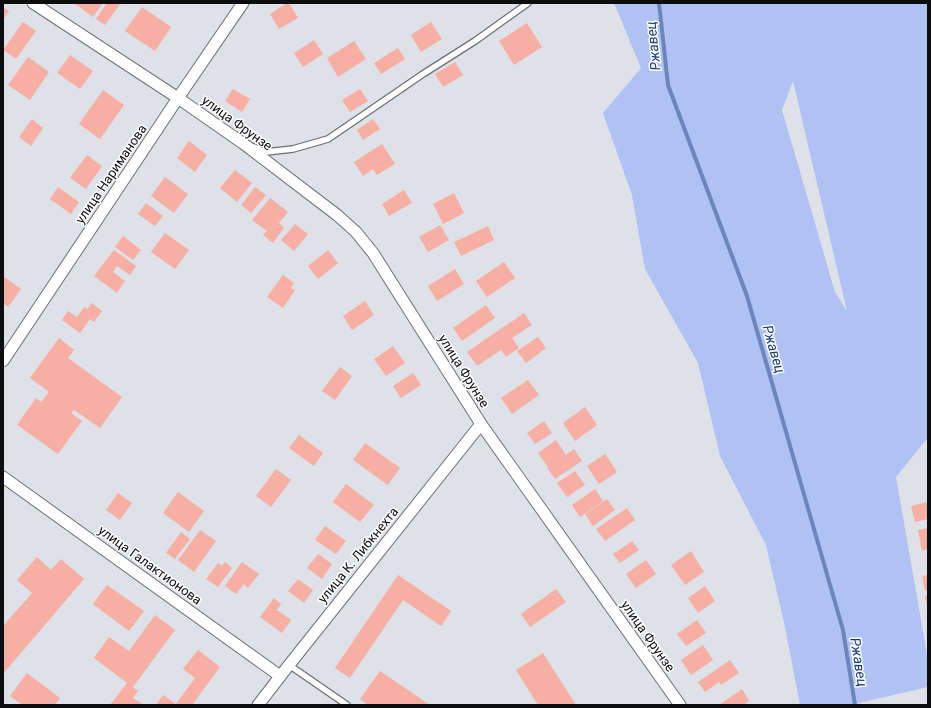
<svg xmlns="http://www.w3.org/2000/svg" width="931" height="708" viewBox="0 0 931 708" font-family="Roboto,sans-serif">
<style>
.green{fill:#b0c2f3;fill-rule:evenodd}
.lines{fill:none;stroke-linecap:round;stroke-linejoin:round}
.stream{stroke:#6987bb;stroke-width:4}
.building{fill:#f6afa2}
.service-casing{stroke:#6e7075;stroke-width:8}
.minor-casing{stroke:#6e7075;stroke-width:13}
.service{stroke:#fff;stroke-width:5.5}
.minor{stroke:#fff;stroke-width:11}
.labels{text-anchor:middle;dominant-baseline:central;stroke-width:3;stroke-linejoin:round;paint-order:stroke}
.street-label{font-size:13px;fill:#0c0d0f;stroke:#fff}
.water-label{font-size:14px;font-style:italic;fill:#163a79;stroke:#fff}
</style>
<rect width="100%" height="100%" fill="#dee1e7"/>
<path class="green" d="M614,3H928V440H926L896,477L928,660V687L850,705H800L785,627L766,545L720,456L698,363L645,269L632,195L603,113L641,68ZM793,81L847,311L835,292L782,110Z"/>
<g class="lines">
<path class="stream" d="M659,3L668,85L747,296L843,630L855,705"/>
</g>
<g class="building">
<path d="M74,3H103L93,17Z"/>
<path d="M107,3H121L105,25L96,19Z"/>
<path d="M287,3H289L298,18L279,29L270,14Z"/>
<path d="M3,7L9,11L3,20Z"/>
<path d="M142,7L171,27L155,51L125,31Z"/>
<path d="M23,22L36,31L16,59L3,50Z"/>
<path d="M431,22L442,39L421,52L411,35Z"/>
<path d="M527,23L542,47L514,65L499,41Z"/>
<path d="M314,40L323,54L303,67L294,53Z"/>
<path d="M354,41L366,59L338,77L327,58Z"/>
<path d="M398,48L405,59L381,74L374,63Z"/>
<path d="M70,55L93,71L80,89L57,73Z"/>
<path d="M28,57L49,72L30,100L8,85Z"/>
<path d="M455,62L463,75L443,87L435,74Z"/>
<path d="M233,89L250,99L242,112L225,101Z"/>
<path d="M360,89L368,101L350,112L342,100Z"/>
<path d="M103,90L124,105L100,139L79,124Z"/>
<path d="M32,119L43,128L31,146L19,137Z"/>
<path d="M373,119L380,129L363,140L357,130Z"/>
<path d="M189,141L207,155L195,172L177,158Z"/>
<path d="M382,144L395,164L377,175L373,169L363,176L354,162Z"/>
<path d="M87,155L102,166L86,189L70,178Z"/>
<path d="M235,170L252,183L237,202L220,188Z"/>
<path d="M165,177L188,194L174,213L151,196Z"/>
<path d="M58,187L79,202L71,214L50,199Z"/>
<path d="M255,187L266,195L251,213L241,205Z"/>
<path d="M404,190L412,203L389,216L382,204Z"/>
<path d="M454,193L464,213L443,224L433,204Z"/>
<path d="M270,198L288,212L279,223L284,228L273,243L263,235L267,231L252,220Z"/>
<path d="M146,203L163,216L155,226L138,214Z"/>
<path d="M295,224L308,234L294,251L281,240Z"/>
<path d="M440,225L449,240L428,252L419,237Z"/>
<path d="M488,226L494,240L461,256L454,242Z"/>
<path d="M165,233L189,250L175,269L151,252Z"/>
<path d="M123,236L141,250L133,260L115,247Z"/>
<path d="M114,250L136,266L130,275L117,266L113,272L125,281L117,293L94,276Z"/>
<path d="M328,250L338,263L318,279L308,266Z"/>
<path d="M504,262L515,278L487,297L476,281Z"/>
<path d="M455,269L464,284L437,301L428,286Z"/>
<path d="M283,275L294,283L291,288L295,290L283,308L267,297Z"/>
<path d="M3,276L21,289L8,307L3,303Z"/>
<path d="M365,301L374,315L352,330L343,316Z"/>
<path d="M92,303L102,311L94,322L90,319L80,333L62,320L68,311L77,317L84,307L87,309Z"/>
<path d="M486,305L495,318L462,341L453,328Z"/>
<path d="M524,313L532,325L512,338L519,348L506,357L501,350L477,366L467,352Z"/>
<path d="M538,337L546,348L526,363L517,351Z"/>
<path d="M59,338L74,350L68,358L122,397L100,428L74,410L71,413L82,421L58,454L17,425L36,398L41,402L49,392L30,378Z"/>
<path d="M393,346L405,363L386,376L374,359Z"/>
<path d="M340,367L352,376L335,400L322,391Z"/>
<path d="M413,373L421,385L401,398L393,386Z"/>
<path d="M528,380L539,395L512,414L501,398Z"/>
<path d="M585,407L597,425L575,441L563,423Z"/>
<path d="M544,421L552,433L535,444L527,433Z"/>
<path d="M299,435L323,453L314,466L289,448Z"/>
<path d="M556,440L566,455L574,449L582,461L555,479L547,468L548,467L538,453Z"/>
<path d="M365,443L400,468L388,485L353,460Z"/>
<path d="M605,454L617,472L599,484L587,466Z"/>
<path d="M276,469L291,480L271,507L256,496Z"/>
<path d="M575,471L585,485L567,497L557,483Z"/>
<path d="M346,484L374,505L360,522L333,502Z"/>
<path d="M595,489L603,501L580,517L572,505Z"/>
<path d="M178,492L204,511L189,532L163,513Z"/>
<path d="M118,493L132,503L120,520L106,510Z"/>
<path d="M607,499L615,510L593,526L585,514Z"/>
<path d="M928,502V519L915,522L911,506Z"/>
<path d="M627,508L635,520L605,541L596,529Z"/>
<path d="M325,526L346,541L336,554L315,540Z"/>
<path d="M928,528V549L922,551L918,530Z"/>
<path d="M200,530L216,541L194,572L178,560Z"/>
<path d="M181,532L190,539L175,559L166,553Z"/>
<path d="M632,541L639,550L620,563L613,554Z"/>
<path d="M691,551L704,572L685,585L671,565Z"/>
<path d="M318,554L332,564L322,579L307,568Z"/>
<path d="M37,557L51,570L61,559L84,579L3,674V626L32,593L17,580Z"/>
<path d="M646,560L656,574L636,588L626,574Z"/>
<path d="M225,562L232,568L218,587L206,579L218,563L222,566Z"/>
<path d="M242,562L259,574L248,588L244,584L236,594L225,586Z"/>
<path d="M398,575L451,611L441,626L403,600L350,678L335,668Z"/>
<path d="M928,575V590L925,591L922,576Z"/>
<path d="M298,579L313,590L304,603L288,591Z"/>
<path d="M107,585L144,611L129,631L93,604Z"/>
<path d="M705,586L715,601L698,613L688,598Z"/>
<path d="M556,589L566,602L530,627L521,614Z"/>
<path d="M928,595V605H927L925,596Z"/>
<path d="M274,598L281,604L277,610L291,620L282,633L260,617Z"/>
<path d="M155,615L175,630L133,687L138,691L133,698L144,705H110L127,683L94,658L109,637L129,651Z"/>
<path d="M697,620L706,633L686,646L677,634Z"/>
<path d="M703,645L713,660L691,675L681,660Z"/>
<path d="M198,650L220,667L192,705H156L163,695L176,704L195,678L183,669Z"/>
<path d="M543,653L576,705H538L516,670Z"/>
<path d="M730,660L739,673L721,685L719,682L705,692L698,682Z"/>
<path d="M380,671L430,705H368L360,699Z"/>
<path d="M27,673L60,698L55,705H22L10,696Z"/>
<path d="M742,689L749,701L743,705H719Z"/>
</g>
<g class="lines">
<defs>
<g id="service">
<path d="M254,147L266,152L293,149L328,139L423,74L475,41L528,3"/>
<path d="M289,665L347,705"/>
</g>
<g id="minor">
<path d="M33,3L178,98L244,144L337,215L356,232L373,253L481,424L680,705"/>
<path d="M3,361L178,98L243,3"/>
<path d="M3,477L280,676"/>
<path d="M258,705L289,665L481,424"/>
</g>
</defs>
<use href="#service" class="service-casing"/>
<use href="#minor" class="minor-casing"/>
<use href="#service" class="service"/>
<use href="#minor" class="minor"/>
</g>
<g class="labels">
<g class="street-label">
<text transform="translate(237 123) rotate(36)">улица Фрунзе</text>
<text transform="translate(111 174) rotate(-56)">улица Нариманова</text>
<text transform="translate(464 371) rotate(58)">улица Фрунзе</text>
<text transform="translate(358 555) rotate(-51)">улица К. Либкнехта</text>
<text transform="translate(150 565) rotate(36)">улица Галактионова</text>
<text transform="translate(648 636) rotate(55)">улица Фрунзе</text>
</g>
<g class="water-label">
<text transform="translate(653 46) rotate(-96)">Ржавец</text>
<text transform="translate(774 349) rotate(74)">Ржавец</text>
<text transform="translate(859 662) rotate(81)">Ржавец</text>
</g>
</g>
<rect width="931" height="708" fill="none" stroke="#0c0d0f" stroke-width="8"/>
</svg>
